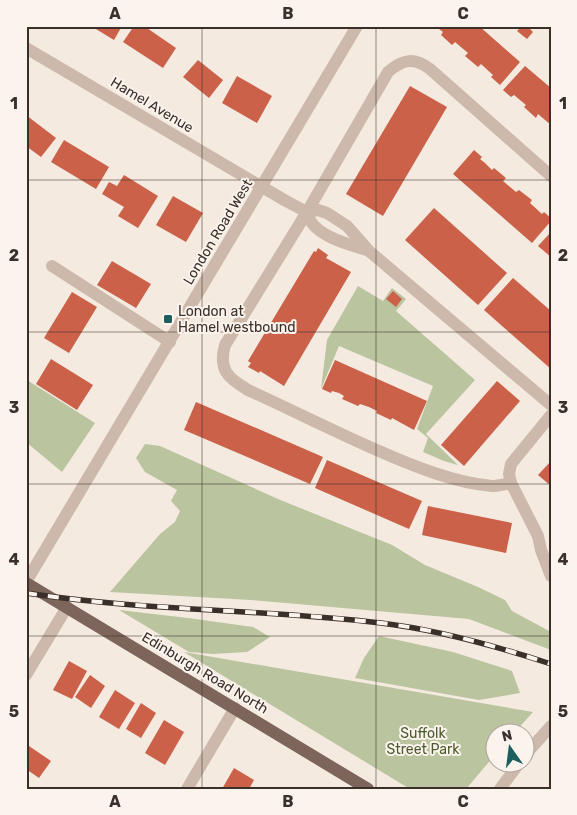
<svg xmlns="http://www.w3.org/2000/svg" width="577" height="815" viewBox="0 0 577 815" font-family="Rubik,sans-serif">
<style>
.green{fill:#bac49f}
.building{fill:#ca6148}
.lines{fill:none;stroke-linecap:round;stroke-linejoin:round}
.minor{stroke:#cdb9ab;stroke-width:12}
.major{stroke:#7d655b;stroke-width:12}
.rail-casing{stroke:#3b2f2a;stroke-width:5.5}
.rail{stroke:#fbf4ed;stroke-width:4;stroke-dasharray:11;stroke-linecap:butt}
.grid{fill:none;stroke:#3b2f2a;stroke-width:1;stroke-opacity:0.55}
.poi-dot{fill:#1e5e5f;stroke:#fbf4ed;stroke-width:2}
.labels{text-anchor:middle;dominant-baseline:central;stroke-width:4;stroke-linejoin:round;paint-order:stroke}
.street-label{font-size:14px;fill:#3b2f2a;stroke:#fbf4ed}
.poi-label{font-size:14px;fill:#3b2f2a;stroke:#fbf4ed;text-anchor:start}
.park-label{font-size:14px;fill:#4c5a2d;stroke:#fbf4ed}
.neatline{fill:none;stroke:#3b2f2a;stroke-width:2}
.grid-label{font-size:16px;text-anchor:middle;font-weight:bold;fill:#3b2f2a}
</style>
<rect width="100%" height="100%" fill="#f4eae0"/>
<g class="green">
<path d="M358,286L383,301L392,288L406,299L396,311L475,380L426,434L458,465L444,461L423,452L428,438L417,429L433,386L339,346L321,389L327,340Z"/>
<path d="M26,378L30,382L95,423L62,472L26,442Z"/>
<path d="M145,444L160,446L278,499L392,545L425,565L478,587L505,600L512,611L551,632V650L469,619L251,600L110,592L160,534L175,522L180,511L171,501L177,490L145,472L136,458Z"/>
<path d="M119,610L188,618L253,627L270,637L247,652L213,654L189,652Z"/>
<path d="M379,636L453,652L512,671L520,693L479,700L355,678L364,658Z"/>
<path d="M184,652L533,712L515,732H494V756L466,789H410Z"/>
</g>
<g class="building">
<path d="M91,26H122L114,40Z"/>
<path d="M134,26H144L176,48L163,68L123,42Z"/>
<path d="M435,26H479L520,62L500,85L491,77L493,75L481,64L478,67L465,56L468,53L455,42L452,45L441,35L443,32Z"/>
<path d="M522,26H527L533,32L527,39L517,31Z"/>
<path d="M198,60L223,80L209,98L183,77Z"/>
<path d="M525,66L551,88V125L538,114L536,118L524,107L526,105L514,95L511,97L503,90Z"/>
<path d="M237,76L272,96L257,123L222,103Z"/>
<path d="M410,86L447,107L383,216L346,194Z"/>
<path d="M26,115L56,138L41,157L26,146Z"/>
<path d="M64,140L109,167L96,189L51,162Z"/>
<path d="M474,150L482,157L480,159L485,163L492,170L494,168L506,178L503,181L516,192L519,190L532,200L530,203L542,214L544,212L551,218V221L532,243L453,174Z"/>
<path d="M124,175L158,196L138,228L118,216L124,207L102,194L109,182L117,186Z"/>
<path d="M173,196L203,213L186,242L156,225Z"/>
<path d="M434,208L507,273L478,305L405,240Z"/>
<path d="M551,232V257L538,246Z"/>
<path d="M318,248L328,255L326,258L351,272L284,386L260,371L259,373L248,367L251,363L248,361L314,251L316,252Z"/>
<path d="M112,261L151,284L136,308L97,285Z"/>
<path d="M513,278L551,311V369L484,310Z"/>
<path d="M393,291L402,299L396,307L386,299Z"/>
<path d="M72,292L97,307L69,353L44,338Z"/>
<path d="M51,359L93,385L77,410L36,384Z"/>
<path d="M335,360L427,401L414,430L392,418L391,420L376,413L377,411L369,407L360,404L358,406L342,399L344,396L339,393L332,391L331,393L322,389Z"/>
<path d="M497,381L520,401L464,466L441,445Z"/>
<path d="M196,402L323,457L310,484L184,430Z"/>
<path d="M327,460L422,501L409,529L315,488Z"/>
<path d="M551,461V486L538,475Z"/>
<path d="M428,506L512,523L506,553L422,535Z"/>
<path d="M69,661L87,671L72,699L53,690Z"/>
<path d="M90,675L105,686L91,708L75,697Z"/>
<path d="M115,690L135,703L119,729L99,717Z"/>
<path d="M141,703L156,713L141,738L126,729Z"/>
<path d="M164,720L184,732L165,765L145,753Z"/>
<path d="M26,744L51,761L39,778L26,769Z"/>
<path d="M234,768L254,780L249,789H222Z"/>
</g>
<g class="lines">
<g class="minor">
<path d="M26,48L286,201L307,212L318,210L327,213L347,226L369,251L551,405"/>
<path d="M307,212C311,235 347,244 367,250"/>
<path d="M52,266L170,342"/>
<path d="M551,415L511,464L509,474L511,483L538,536L541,550L551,576"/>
<path d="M511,483C505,484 498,486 492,486C455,483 413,466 379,451C335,432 292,410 248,390C228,378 218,370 225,345L307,212L388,72C403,59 414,57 430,69L551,176"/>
<path d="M26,582L357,26"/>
<path d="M26,675L67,607"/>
<path d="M524,756L551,726"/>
<path d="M187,789L235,708"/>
<path d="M500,789L520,762"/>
</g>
<path class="major" d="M26,583L368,789"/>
<defs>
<path id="rail" d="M26,593C144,611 263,609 381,623C439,630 496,646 551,664"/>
</defs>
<use href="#rail" class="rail-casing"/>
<use href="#rail" class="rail"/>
</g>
<path class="grid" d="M202,26V789M376,26V789M26,180H551M26,332H551M26,484H551M26,636H551"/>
<rect class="poi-dot" x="163" y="314" width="10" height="10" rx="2.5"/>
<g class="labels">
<g class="street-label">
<text transform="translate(152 105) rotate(31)">Hamel Avenue</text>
<text transform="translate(218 232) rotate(-59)">London Road West</text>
<text transform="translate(205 673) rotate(31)">Edinburgh Road North</text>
</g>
<g class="poi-label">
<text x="178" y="311">London at<tspan x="178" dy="16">Hamel westbound</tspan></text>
</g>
<g class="park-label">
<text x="423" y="733">Suffolk<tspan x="423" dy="16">Street Park</tspan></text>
</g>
</g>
<rect width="577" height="815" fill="none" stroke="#fbf4ed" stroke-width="55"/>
<g transform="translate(510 748) rotate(346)"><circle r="24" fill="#fbf4ed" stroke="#aea59f"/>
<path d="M0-4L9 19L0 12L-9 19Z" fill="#1e5e5f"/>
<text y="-8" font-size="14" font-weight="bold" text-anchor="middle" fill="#3b2f2a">N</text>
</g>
<rect x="28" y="28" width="522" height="760" class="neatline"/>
<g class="grid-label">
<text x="115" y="19">A</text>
<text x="288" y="19">B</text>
<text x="463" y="19">C</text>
<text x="14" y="109">1</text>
<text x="563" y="109">1</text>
<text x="14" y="261">2</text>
<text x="563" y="261">2</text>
<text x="14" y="413">3</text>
<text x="563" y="413">3</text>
<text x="14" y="565">4</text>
<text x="563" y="565">4</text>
<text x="14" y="717">5</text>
<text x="563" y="717">5</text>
<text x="115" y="807">A</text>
<text x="288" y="807">B</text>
<text x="463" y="807">C</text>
</g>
</svg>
